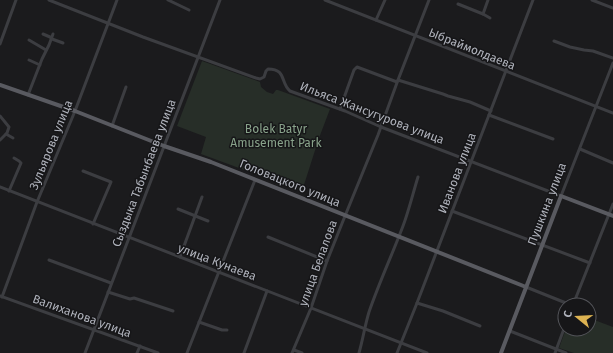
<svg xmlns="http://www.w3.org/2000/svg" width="613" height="353" viewBox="0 0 613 353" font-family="'Fira Sans',sans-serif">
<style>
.green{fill:#272e28}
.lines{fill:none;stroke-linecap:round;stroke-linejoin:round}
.minor{stroke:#3c3d41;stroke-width:3}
.major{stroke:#595a60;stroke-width:4}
.labels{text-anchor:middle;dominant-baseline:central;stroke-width:3;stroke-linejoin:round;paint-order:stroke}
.street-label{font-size:12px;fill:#afb2bb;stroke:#161618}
.park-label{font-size:12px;fill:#89a38b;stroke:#161618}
</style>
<rect width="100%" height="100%" fill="#1b1b1d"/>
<g class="green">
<path d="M202,61L260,82L261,87L267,92L273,94L276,90H278L330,109L319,138L302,191L201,154L206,137L177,126Z"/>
<path d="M589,318L613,327V353H574L559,348L566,329H589Z"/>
</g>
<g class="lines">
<g class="minor">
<path d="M49,0L143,37L256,78L260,79L264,77L266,71L268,69C287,69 280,83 290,91L345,111L381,127L561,196L613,63"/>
<path d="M168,0L189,10"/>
<path d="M325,0L613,113"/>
<path d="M592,0L613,8"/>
<path d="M458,4L483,14L488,0"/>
<path d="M483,14L490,18"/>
<path d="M376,20L385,0"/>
<path d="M43,34L50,37L52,39L63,43"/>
<path d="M29,40L46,50"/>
<path d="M554,41L570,47L584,50L593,51L613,58"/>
<path d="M0,44L16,0"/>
<path d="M29,60L40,65"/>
<path d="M398,80L443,94L448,96L470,102L491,111"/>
<path d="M28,95L42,59L49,45L53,34"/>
<path d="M340,109L354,70L357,67L397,82"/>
<path d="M489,115L553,139"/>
<path d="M0,116L9,127L7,133L0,140"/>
<path d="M112,126L126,87"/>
<path d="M6,134L13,138"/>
<path d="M580,149L613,163"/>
<path d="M83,171L111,182L93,224"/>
<path d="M0,187L427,353"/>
<path d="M9,191L21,163L19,161L14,158"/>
<path d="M178,209L208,221"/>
<path d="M452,211L590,263"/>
<path d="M268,237L327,261"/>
<path d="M180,257L202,197"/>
<path d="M49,260L111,283"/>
<path d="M526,287L571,305"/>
<path d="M108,292L130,299L134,298L173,311"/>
<path d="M0,296L158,353"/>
<path d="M2,297L37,202L75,111L117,0"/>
<path d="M417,303L443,311L480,326"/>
<path d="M573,305L613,204"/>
<path d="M199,322L222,330H227"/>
<path d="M510,331L566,353"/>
<path d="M294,350L302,353"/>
<path d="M85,353L220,0"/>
<path d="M137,353L140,346"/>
<path d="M187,353L255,180"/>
<path d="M244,353L267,291"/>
<path d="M292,353L311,308L327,261L345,216L378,135L398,80L429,0"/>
<path d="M359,353C363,339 365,325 369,312C379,283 392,255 403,226C409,210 413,193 418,177"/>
<path d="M397,353L417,303L533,0"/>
<path d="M555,353L565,326"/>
</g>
<g class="major">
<path d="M0,85L75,111L164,146L211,162L526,287"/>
<path d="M501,353L561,196L613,216"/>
</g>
</g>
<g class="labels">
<g class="street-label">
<text transform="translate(472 49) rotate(22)">Ыбраймолдаева</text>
<text transform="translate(372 113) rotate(21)">Ильяса Жансугурова улица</text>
<text transform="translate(51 145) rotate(-68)">Зульярова улица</text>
<text transform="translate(144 173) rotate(-69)">Сыздыка Табынбаева улица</text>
<text transform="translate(457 173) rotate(-69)">Иванова улица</text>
<text transform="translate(290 183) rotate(22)">Головацкого улица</text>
<text transform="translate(547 204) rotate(-69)">Пушкина улица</text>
<text transform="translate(217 262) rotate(21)">улица Кунаева</text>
<text transform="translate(318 263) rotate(-70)">улица Белалова</text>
<text transform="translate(82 316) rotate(20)">Валиханова улица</text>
</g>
<g class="park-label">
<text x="276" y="129">Bolek Batyr<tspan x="276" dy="14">Amusement Park</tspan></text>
</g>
</g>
<g transform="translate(577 317) rotate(288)"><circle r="19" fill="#161618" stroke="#535459"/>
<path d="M0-3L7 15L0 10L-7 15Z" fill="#ddb352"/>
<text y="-6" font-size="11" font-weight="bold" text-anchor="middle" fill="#afb2bb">С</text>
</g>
</svg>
